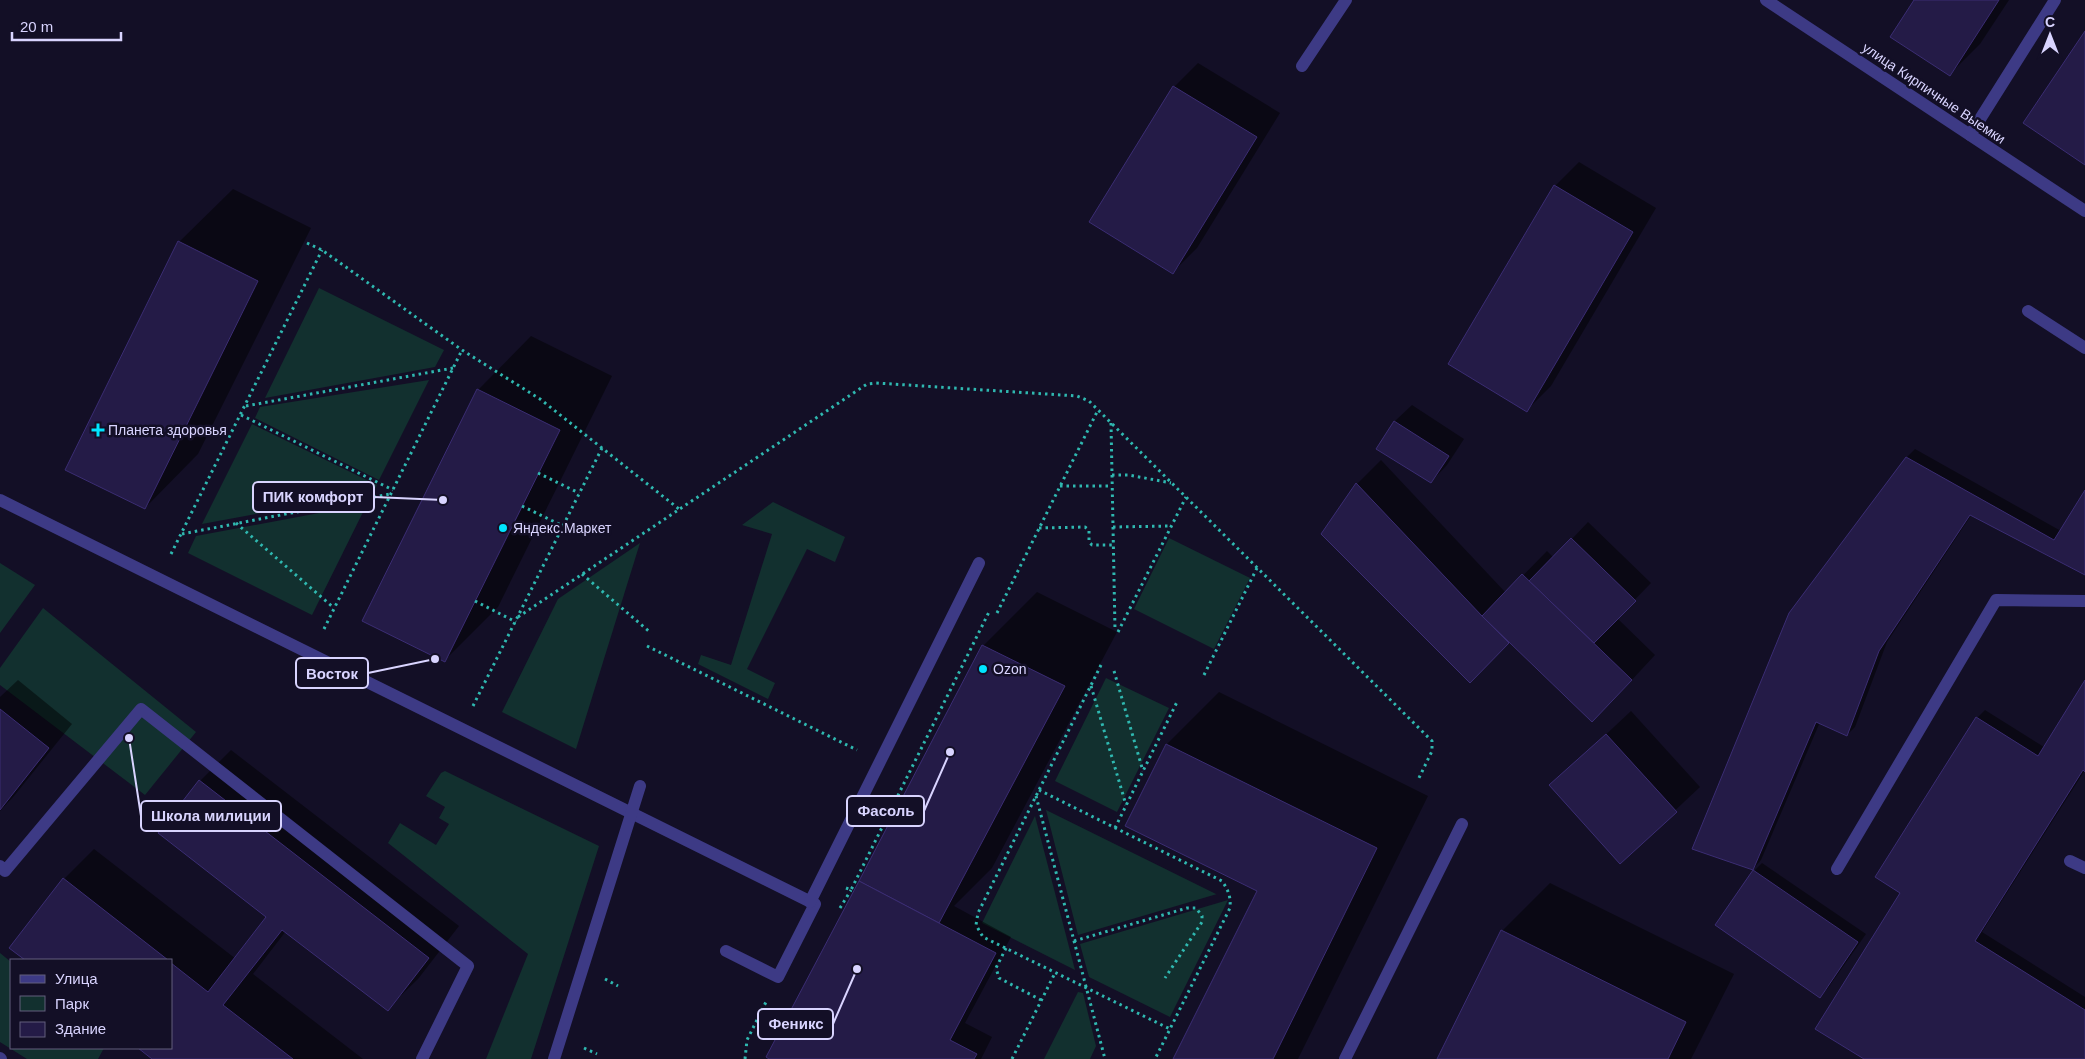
<svg xmlns="http://www.w3.org/2000/svg" width="2085" height="1059" viewBox="0 0 2085 1059" font-family="Helvetica,sans-serif">
<style>
.green{fill:#12302f}
.shadow{fill:#0007}
.building{fill:#241b47;stroke:#3b2d73}
.lines{fill:none;stroke-linecap:round;stroke-linejoin:round}
.path{stroke:#2fb8b0;stroke-width:3;stroke-dasharray:2.5 4;stroke-linecap:butt}
.service{stroke:#3d3a85;stroke-width:12}
.minor{stroke:#3d3a85;stroke-width:12}
.tertiary{stroke:#3d3a85;stroke-width:12}
.poi-dot{fill:#00e5ff;stroke:#130f26;stroke-width:2}
.labels{text-anchor:middle;dominant-baseline:central;stroke-width:5;stroke-linejoin:round;paint-order:stroke}
.street-label{font-size:14px;fill:#d9d4ff;stroke:#130f26}
.poi-label{font-size:14px;fill:#d9d4ff;stroke:#130f26;text-anchor:start}
.leader{fill:none;stroke:#d9d4ff;stroke-width:2}
.callout-dot{fill:#d9d4ff;stroke:#130f26;stroke-width:2}
.callout{fill:#130f26;stroke:#d9d4ff;stroke-width:2}
.callout-label{font-size:15px;text-anchor:middle;font-weight:bold;fill:#d9d4ff}
</style>
<rect width="100%" height="100%" fill="#130f26"/>
<g class="green">
<path d="M319,288L444,350L435,367L265,398Z"/>
<path d="M429,380L379,480L255,418L260,407Z"/>
<path d="M252,424L377,485L373,492L202,524Z"/>
<path d="M773,502L845,537L835,562L807,549L747,669L775,683L768,699L698,664L701,655L731,665L772,534L742,525Z"/>
<path d="M367,504L312,615L188,553L196,536Z"/>
<path d="M1169,538L1250,578L1214,649L1134,609Z"/>
<path d="M640,543L576,749L502,712L558,599Z"/>
<path d="M0,563L35,585L0,633Z"/>
<path d="M43,608L196,732L145,795L0,685V668Z"/>
<path d="M1106,678L1169,708L1117,812L1055,781Z"/>
<path d="M445,771L599,846L531,1059H486L528,954L388,843L400,823L436,845L449,824L439,818L445,807L426,796L441,773Z"/>
<path d="M1046,810L1216,894H1217L1078,935Z"/>
<path d="M1035,816L1075,970L982,923Z"/>
<path d="M1228,900L1170,1017L1089,977L1080,944Z"/>
<path d="M0,953L11,962V1048H104L98,1059H27L0,1042Z"/>
<path d="M1078,992L1083,993L1096,1046L1090,1059H1044Z"/>
</g>
<g class="shadow">
<path d="M1916,0H2009L1980,44L1950,74Z"/>
<path d="M1198,63L1280,113L1197,248L1173,272L1174,87Z"/>
<path d="M1579,162L1656,208L1551,386L1527,410L1555,186Z"/>
<path d="M233,189L311,228L198,454L145,508L179,242Z"/>
<path d="M531,336L612,376L498,607L444,661L478,390Z"/>
<path d="M1412,405L1464,439L1447,465L1431,482L1378,448L1395,421Z"/>
<path d="M1915,449L2061,531L2085,492V573L1972,514L1887,642L1855,727L1847,735L1820,722L1761,860L1753,869L1907,457Z"/>
<path d="M1381,460L1506,593L1547,551L1554,558L1588,522L1651,583L1617,618L1655,655L1616,697L1509,641L1470,681L1322,534L1357,484Z"/>
<path d="M1037,592L1117,632L992,868L954,906L1011,937L965,1023L992,1037L981,1059H772L767,1057L983,646Z"/>
<path d="M18,680L72,724L14,796L0,811V697Z"/>
<path d="M2085,683V770L1982,932L2085,997V1059H1866L1902,893L1977,718L1985,710L2044,747Z"/>
<path d="M1219,692L1428,796L1298,1059H1175L1258,891L1127,825L1167,744Z"/>
<path d="M1631,711L1700,787L1620,862L1551,786Z"/>
<path d="M231,750L459,926L418,979L387,1009L286,931L253,974L363,1059H154L140,1048H171V960H27L11,948L64,879L94,849L236,959L268,917L159,833L200,781Z"/>
<path d="M1762,863L1866,934L1828,988L1820,996L1717,925L1754,871Z"/>
<path d="M1550,883L1734,974L1691,1059H1438L1502,931Z"/>
</g>
<g class="building">
<path d="M1914,0H1999L1950,76L1890,37Z"/>
<path d="M2085,31V165L2023,123Z"/>
<path d="M1173,86L1257,137L1173,274L1089,222Z"/>
<path d="M1554,185L1633,232L1527,412L1448,364Z"/>
<path d="M178,241L258,281L145,509L65,470Z"/>
<path d="M477,389L560,430L445,662L362,621Z"/>
<path d="M1394,421L1449,456L1431,483L1376,449Z"/>
<path d="M1906,457L2054,540L2085,490V575L1970,515L1879,651L1847,736L1816,722L1753,870L1692,849L1789,613Z"/>
<path d="M1356,483L1482,616L1509,643L1470,683L1321,534Z"/>
<path d="M1571,538L1636,601L1594,643L1529,581Z"/>
<path d="M1522,574L1632,680L1592,722L1482,616Z"/>
<path d="M982,645L1065,686L939,923L859,881Z"/>
<path d="M2085,680V772L2083,770L1975,941L2085,1010V1059H1864L1815,1029L1900,893L1875,877L1976,717L2038,756Z"/>
<path d="M0,709L49,748L0,810Z"/>
<path d="M1606,734L1677,812L1620,864L1549,785Z"/>
<path d="M1166,744L1377,848L1273,1059H1173L1257,891L1125,826Z"/>
<path d="M199,780L429,958L388,1011L282,930L223,1005L293,1059H152L138,1048H171V963L208,992L266,917L158,833Z"/>
<path d="M1753,870L1858,942L1820,998L1715,925Z"/>
<path d="M63,878L168,960H25L9,948Z"/>
<path d="M859,881L996,953L950,1040L977,1054L974,1059H769L766,1057Z"/>
<path d="M1501,930L1686,1022L1668,1059H1437Z"/>
</g>
<g class="lines">
<g class="path">
<path d="M307,243L322,250L462,350L540,399L679,509"/>
<path d="M246,406L453,368"/>
<path d="M241,415L393,490"/>
<path d="M1111,423L1115,630"/>
<path d="M538,473L579,493"/>
<path d="M1112,475H1129L1171,483"/>
<path d="M1060,486H1112"/>
<path d="M522,506L563,526"/>
<path d="M236,523L334,608"/>
<path d="M1113,527L1171,526"/>
<path d="M1039,528L1085,527L1089,530V542L1092,545H1113"/>
<path d="M182,534L390,494"/>
<path d="M171,554L322,250"/>
<path d="M582,574L651,633"/>
<path d="M475,601L516,622"/>
<path d="M997,613L1098,410"/>
<path d="M518,617L867,384L876,383L1077,396L1089,401L1432,741V751L1418,780"/>
<path d="M324,629L462,350"/>
<path d="M1118,632L1186,497"/>
<path d="M647,646L857,750"/>
<path d="M1101,665L978,913L976,925L983,937L1170,1029L1155,1059"/>
<path d="M1114,671L1143,771"/>
<path d="M1204,675L1257,568"/>
<path d="M1091,686L1126,805"/>
<path d="M473,706L602,448"/>
<path d="M1039,790L1222,881C1228,890 1231,896 1230,908L1170,1029"/>
<path d="M1036,796L1105,1059"/>
<path d="M1115,828L1177,702"/>
<path d="M846,888L851,890L990,610"/>
<path d="M840,908L851,890"/>
<path d="M1074,941L1187,908H1196L1202,916V922L1165,978"/>
<path d="M1006,948L996,968L999,978L1041,1000"/>
<path d="M605,979L618,986"/>
<path d="M584,1048L597,1054"/>
<path d="M745,1059L747,1040L767,1000"/>
<path d="M1012,1059L1055,973"/>
</g>
<g class="service">
<path d="M1302,66L1346,0"/>
<path d="M2028,311L2085,348"/>
<path d="M0,500L815,904L778,977L726,951"/>
<path d="M2070,861L2085,868"/>
<path d="M0,866L5,871L141,709L468,966L422,1059"/>
<path d="M1837,869L1996,600L2085,601"/>
<path d="M810,902L979,563"/>
<path d="M0,1058L1,1059"/>
<path d="M554,1059L640,786"/>
<path d="M1345,1059L1462,824"/>
</g>
<path class="minor" d="M1970,135L2055,0"/>
<path class="tertiary" d="M1766,0L2085,211"/>
</g>
<g class="poi-dot">
<path d="M95.5 422.5h5v5h5v5h-5v5h-5v-5h-5v-5h5z"/>
<circle cx="503" cy="528" r="5"/>
<circle cx="983" cy="669" r="5"/>
</g>
<g class="labels">
<g class="street-label">
<text transform="translate(1934 93) rotate(34)">улица Кирпичные Выемки</text>
</g>
<g class="poi-label">
<text x="108" y="430">Планета здоровья</text>
<text x="513" y="528">Яндекс.Маркет</text>
<text x="993" y="669">Ozon</text>
</g>
</g>
<path class="leader" d="M443 500L374 497M435 659L368 673M950 752L924 811M129 738L141 816M857 969L833 1024"/>
<g class="callout-dot">
<circle cx="443" cy="500" r="5"/>
<circle cx="435" cy="659" r="5"/>
<circle cx="950" cy="752" r="5"/>
<circle cx="129" cy="738" r="5"/>
<circle cx="857" cy="969" r="5"/>
</g>
<g class="callout">
<rect x="253" y="482" width="121" height="30" rx="5"/>
<rect x="296" y="658" width="72" height="30" rx="5"/>
<rect x="847" y="796" width="77" height="30" rx="5"/>
<rect x="141" y="801" width="140" height="30" rx="5"/>
<rect x="758" y="1009" width="75" height="30" rx="5"/>
</g>
<g class="callout-label">
<text x="313" y="502">ПИК комфорт</text>
<text x="332" y="679">Восток</text>
<text x="886" y="816">Фасоль</text>
<text x="211" y="821">Школа милиции</text>
<text x="796" y="1029">Феникс</text>
</g>
<rect x="10" y="959" width="162" height="90" fill="#130f26" stroke="#625e7d"/>
<rect x="20" y="975" width="25" height="8" fill="#3d3a85" stroke="#625e7d"/>
<text x="55" y="984" font-size="15" fill="#d9d4ff">Улица</text>
<rect x="20" y="996" width="25" height="15" fill="#12302f" stroke="#625e7d"/>
<text x="55" y="1009" font-size="15" fill="#d9d4ff">Парк</text>
<rect x="20" y="1022" width="25" height="15" fill="#241b47" stroke="#625e7d"/>
<text x="55" y="1034" font-size="15" fill="#d9d4ff">Здание</text>
<g transform="translate(2050 35)" stroke="#130f26" stroke-width="4" paint-order="stroke">
<path d="M0-4L9 19L0 12L-9 19Z" fill="#d9d4ff"/>
<text y="-8" font-size="14" font-weight="bold" text-anchor="middle" fill="#d9d4ff">С</text>
</g>
<path d="M12 32v8h109v-8" fill="none" stroke="#d9d4ff" stroke-width="2.5"/>
<text x="20" y="32" font-size="15" fill="#d9d4ff" stroke="#130f26" stroke-width="4" paint-order="stroke">20 m</text>
</svg>
